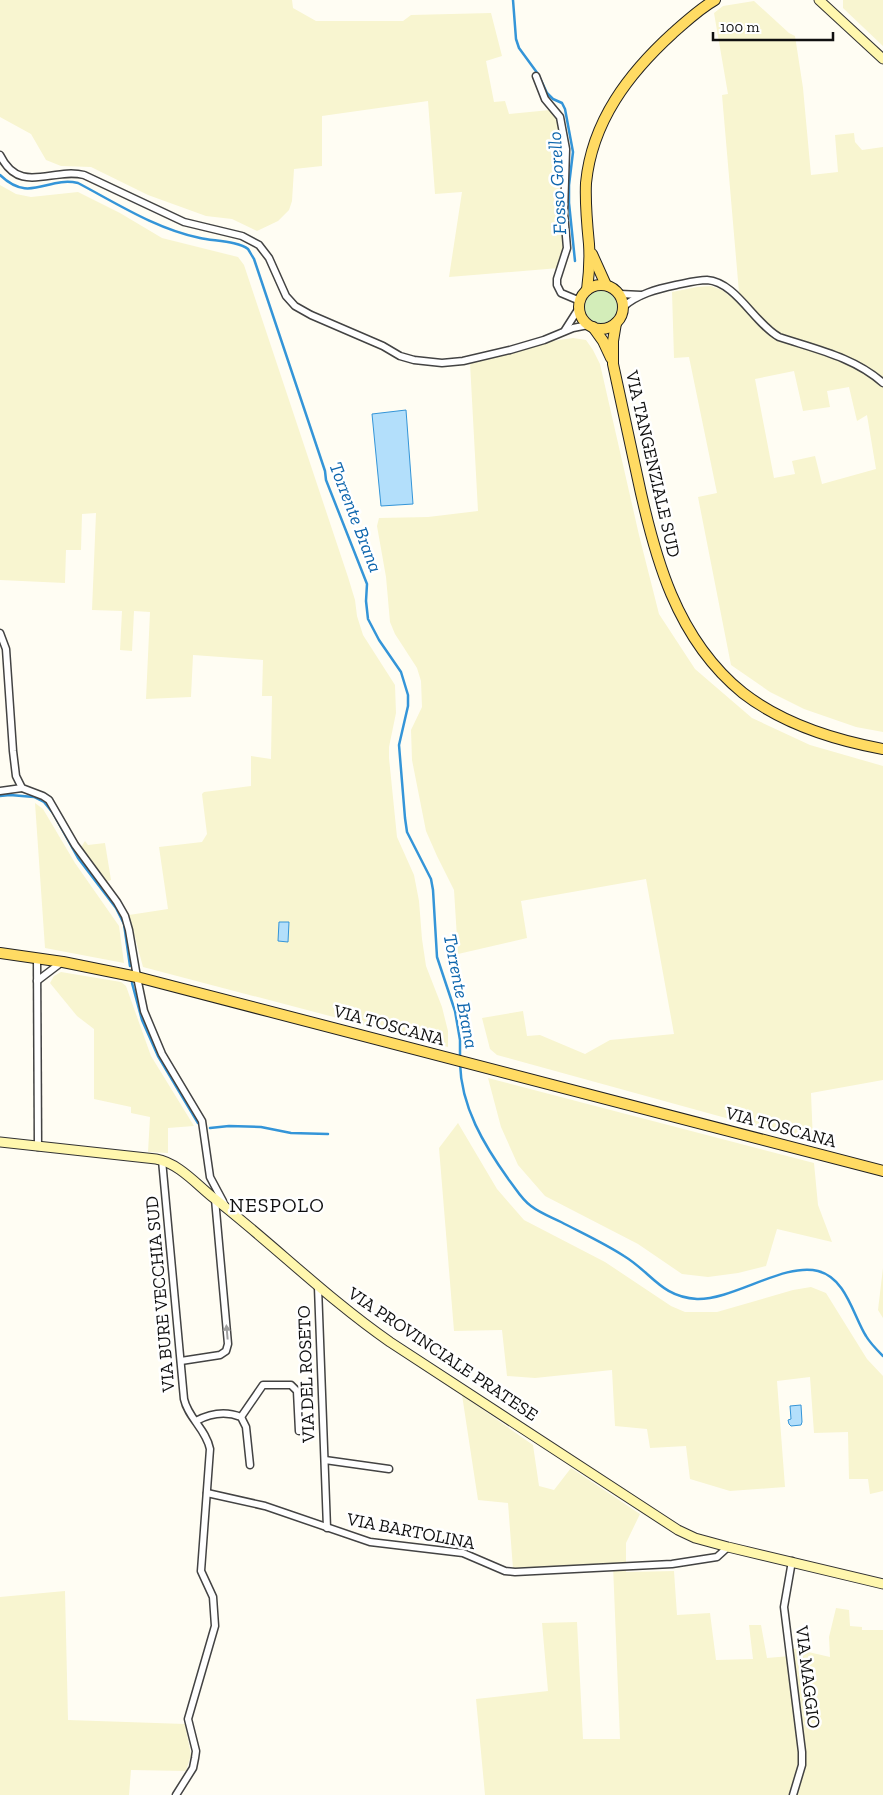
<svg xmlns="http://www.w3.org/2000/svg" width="883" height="1795" viewBox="0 0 883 1795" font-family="'Zilla Slab',serif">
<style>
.farmland{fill:#f8f5d0;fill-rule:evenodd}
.green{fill:#d3edb9}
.water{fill:#b3dffb;stroke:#3495d8}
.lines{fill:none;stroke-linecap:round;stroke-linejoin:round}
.stream{stroke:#3495d8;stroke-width:2.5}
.street-casing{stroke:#434343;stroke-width:9}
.secondary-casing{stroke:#323232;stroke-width:11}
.primary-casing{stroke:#212121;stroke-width:12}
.street{stroke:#fff;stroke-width:6}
.secondary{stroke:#fff7ae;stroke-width:9}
.primary{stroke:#ffdb63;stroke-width:10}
.oneway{fill:#9f9f9f}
.labels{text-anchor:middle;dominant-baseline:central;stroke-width:5;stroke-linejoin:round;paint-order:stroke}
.street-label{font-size:18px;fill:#101010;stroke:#fff}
.water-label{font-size:19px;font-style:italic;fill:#0e66ad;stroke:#fff}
.quarter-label{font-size:20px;letter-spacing:1px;fill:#101010;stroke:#fff}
</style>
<rect width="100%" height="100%" fill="#fffdf3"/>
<g class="farmland">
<path d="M0,0H292L293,8L316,21H403L411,15L491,13L502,56L486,61L494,102L505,101L509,114L550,110L558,117L564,154L561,222L565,251L559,268L449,277L462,192L435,194L428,101L322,116V166L294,169L292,201L289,210L278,221L257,231L232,219L206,216L148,195L91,167L61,166L46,160L31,134L0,117Z"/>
<path d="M843,0H883V46L843,8Z"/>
<path d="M754,1L789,33L795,36L803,88L811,175L838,172L835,135L854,133L855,142L862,150L883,147V732L856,727L804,709L770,692L731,665L698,497L717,493L689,357L674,358L672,292L697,287L711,286L722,290L740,304L722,95L728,94L714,13L723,6ZM794,371L803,411L830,407L827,391L849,387L857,421L867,415L876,469L822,484L815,456L792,461L795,474L774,478L755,379Z"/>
<path d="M0,185L16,194L31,197L78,192L120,213L162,238L238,257L244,265L348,577L355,600L357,616L363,635L395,685L396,713L389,747V758L397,837L414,875L419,901L422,939L426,966L442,1007L448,1031V1047L143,967L129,915L168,909L159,847L202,842L207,834L202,794L204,792L251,786V756L271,759L272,696H262L263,660L193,655L191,697L146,699L150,612L134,611L132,651L120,650L122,611L92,610L96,513L82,514L81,550H66L65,583L0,580Z"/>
<path d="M573,338L586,340L593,350L600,364L639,535L659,614L695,669L752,718L810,745L883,766V1080L811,1093L813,1142L497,1055L490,1049L482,1018L523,1011L527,1036L540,1035L585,1054L610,1040L674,1034L646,879L521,901L527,938L458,954L454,890L437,856L426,831L412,760L411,730L422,707L421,681L417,668L395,634L390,622L386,577L377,526L379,518L428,517L478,511L470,363L552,341Z"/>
<path d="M35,803L43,809L75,863L119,926L124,963L45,948Z"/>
<path d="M85,841L88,845L105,843L111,880L105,882L80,849Z"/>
<path d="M61,972L121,982L126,986L151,1056L194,1126L168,1128V1153L148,1152L150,1117L131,1113V1107L94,1099V1029L77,1016L50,983L54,976Z"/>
<path d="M488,1078L814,1163L818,1205L832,1242L777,1229L766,1266L738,1273L708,1277L682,1274L638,1244L545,1196L518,1165L501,1127Z"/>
<path d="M458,1123L497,1189L524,1220L605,1262L671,1306L685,1312H717L793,1290L811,1287L826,1293L867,1359L883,1376V1491L870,1494L868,1479H849L848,1432L814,1433L810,1377L777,1381L785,1487L730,1491L690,1479L686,1446L650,1448L647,1429L615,1426L612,1370L535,1378L507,1376L502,1330L454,1331L439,1148Z"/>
<path d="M883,1268V1318L878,1310Z"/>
<path d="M462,1395L533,1445L539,1486L554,1490L571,1468L640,1514L626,1543V1572L674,1571L677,1615L710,1613L716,1660L753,1659L749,1625H761L767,1658L790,1656L791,1648L830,1657L829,1637L836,1608L849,1610L850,1626L862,1627V1630H883V1795H485L476,1699L548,1691L542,1623L577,1622L583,1739H620L613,1565L513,1569L508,1503L478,1500Z"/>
<path d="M65,1591L68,1720L185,1724L191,1755L186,1771L131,1770L129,1795H0V1597Z"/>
</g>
<circle class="green" cx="601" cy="307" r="16"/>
<g class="water">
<path d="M406,410L413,504L381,506L372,414Z"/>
<path d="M279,922H289L288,942L278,941Z"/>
<path d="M801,1405L802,1422L801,1425L791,1426L789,1424L788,1420L791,1419L790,1406Z"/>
</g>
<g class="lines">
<g class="stream">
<path d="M513,0L516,39L519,48L538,74L547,93L553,99L562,103L565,109L573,152L569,185V203L575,261"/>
<path d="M0,175C30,204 47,176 78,183C116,203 156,229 200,238C212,241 239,241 248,249C250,252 252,256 254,259L325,471L326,480L367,584L366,601L368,619L379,640L401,672L408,695V706L399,745L405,818L407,832L431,879L433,890L437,957L455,1011L460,1040V1058"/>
<path d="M0,796L10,795L34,797L44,802L53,813L78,858L116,908L124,924L130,966"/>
<path d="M132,983L142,1020L158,1056L198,1123"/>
<path d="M460,1063C461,1107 484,1145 509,1180C516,1189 522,1200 531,1206C540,1213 551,1217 561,1222C582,1233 604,1243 624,1256C652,1273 661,1297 697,1299C733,1300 785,1262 818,1271C846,1278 853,1315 866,1336C870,1343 877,1350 883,1356"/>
<path d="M210,1128L229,1126L261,1127L291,1133L328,1134"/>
</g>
<defs>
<g id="street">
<path d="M536,76L545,99L560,117L566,149L564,213L567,248L557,279V285L561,293L580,301"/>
<path d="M0,155C20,196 52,167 84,175L184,222L242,236L259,245L269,258L286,296L295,306L311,315L383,346L400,356L414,360L442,363L463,361L510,350L544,340L573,328L588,325"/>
<path d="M620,294L641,295"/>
<path d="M623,307C638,294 657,289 676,285C686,283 697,280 707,280C736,282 754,323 779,337C815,349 854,357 883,383"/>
<path d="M565,330L579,308"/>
<path d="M0,633L6,649L13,751L16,776L22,788L43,796L49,800L75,845L117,902L125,916L129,930L137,977L144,1011L162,1054L202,1121L210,1177L225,1205"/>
<path d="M0,791L22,788"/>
<path d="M37,958L38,1147"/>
<path d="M37,981L62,962"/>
<path d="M162,1160L184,1399C188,1418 206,1429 210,1449L201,1571L213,1597L215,1626L188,1719L196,1751L195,1758L193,1768L176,1795"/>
<path d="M318,1287L327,1528"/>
<path d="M181,1361L220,1355L226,1351L228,1344L215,1199"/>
<path d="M241,1417L263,1385H291L297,1391L299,1431"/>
<path d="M196,1421C211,1413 226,1411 241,1417L246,1427L250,1465"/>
<path d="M325,1460L389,1469"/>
<path d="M207,1493L265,1506L370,1542L463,1553L505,1571L515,1572L672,1564L717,1557L728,1547"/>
<path d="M792,1561L784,1607L802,1752V1765L793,1795"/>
</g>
<g id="secondary">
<path d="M819,0L883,59"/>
<path d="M0,1142L156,1159C179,1163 197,1185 215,1199C275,1246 328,1299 390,1342L678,1530L695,1538L728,1547L883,1584"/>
</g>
<g id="primary">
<path d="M592,254L606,285"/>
<circle cx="601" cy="307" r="22"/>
<path d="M587,290C589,275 590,259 589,244C587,224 585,204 586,183C592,121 629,73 673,33C687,21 699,9 715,0"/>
<path d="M616,323L613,341V364C621,401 629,438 637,475C654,556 676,639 743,693C783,724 834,740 883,749"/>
<path d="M593,327L603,341L611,358"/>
<path d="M0,953L63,962L137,977L883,1171"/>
</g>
</defs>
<use href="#street" class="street-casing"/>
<use href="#secondary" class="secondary-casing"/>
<use href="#primary" class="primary-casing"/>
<use href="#street" class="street"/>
<use href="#secondary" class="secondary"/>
<use href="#primary" class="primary"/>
</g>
<defs><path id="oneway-solid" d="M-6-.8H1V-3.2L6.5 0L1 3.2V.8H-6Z" transform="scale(1.25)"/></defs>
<use class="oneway" href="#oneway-solid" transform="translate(227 1332) rotate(-95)"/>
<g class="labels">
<g class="street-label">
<text transform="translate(653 464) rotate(77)">VIA TANGENZIALE SUD</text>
<text transform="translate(389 1025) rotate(15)">VIA TOSCANA</text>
<text transform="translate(781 1127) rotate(15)">VIA TOSCANA</text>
<text transform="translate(160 1294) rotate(-95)">VIA BURE VECCHIA SUD</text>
<text transform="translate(443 1354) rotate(34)">VIA PROVINCIALE PRATESE</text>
<text transform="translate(306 1374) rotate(-92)">VIA DEL ROSETO</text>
<text transform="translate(411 1531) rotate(11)">VIA BARTOLINA</text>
<text transform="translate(808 1677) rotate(83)">VIA MAGGIO</text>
</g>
<g class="water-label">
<text transform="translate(557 183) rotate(-93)">Fosso Gorello</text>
<text transform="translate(356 517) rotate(69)">Torrente Brana</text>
<text transform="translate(461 991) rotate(79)">Torrente Brana</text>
</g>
<g class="quarter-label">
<text x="277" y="1205">NESPOLO</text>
</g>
</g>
<path d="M713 32v8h120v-8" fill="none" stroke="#101010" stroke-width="2.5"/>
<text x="720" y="32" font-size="15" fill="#101010" stroke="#ffffff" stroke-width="4" paint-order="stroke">100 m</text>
</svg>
